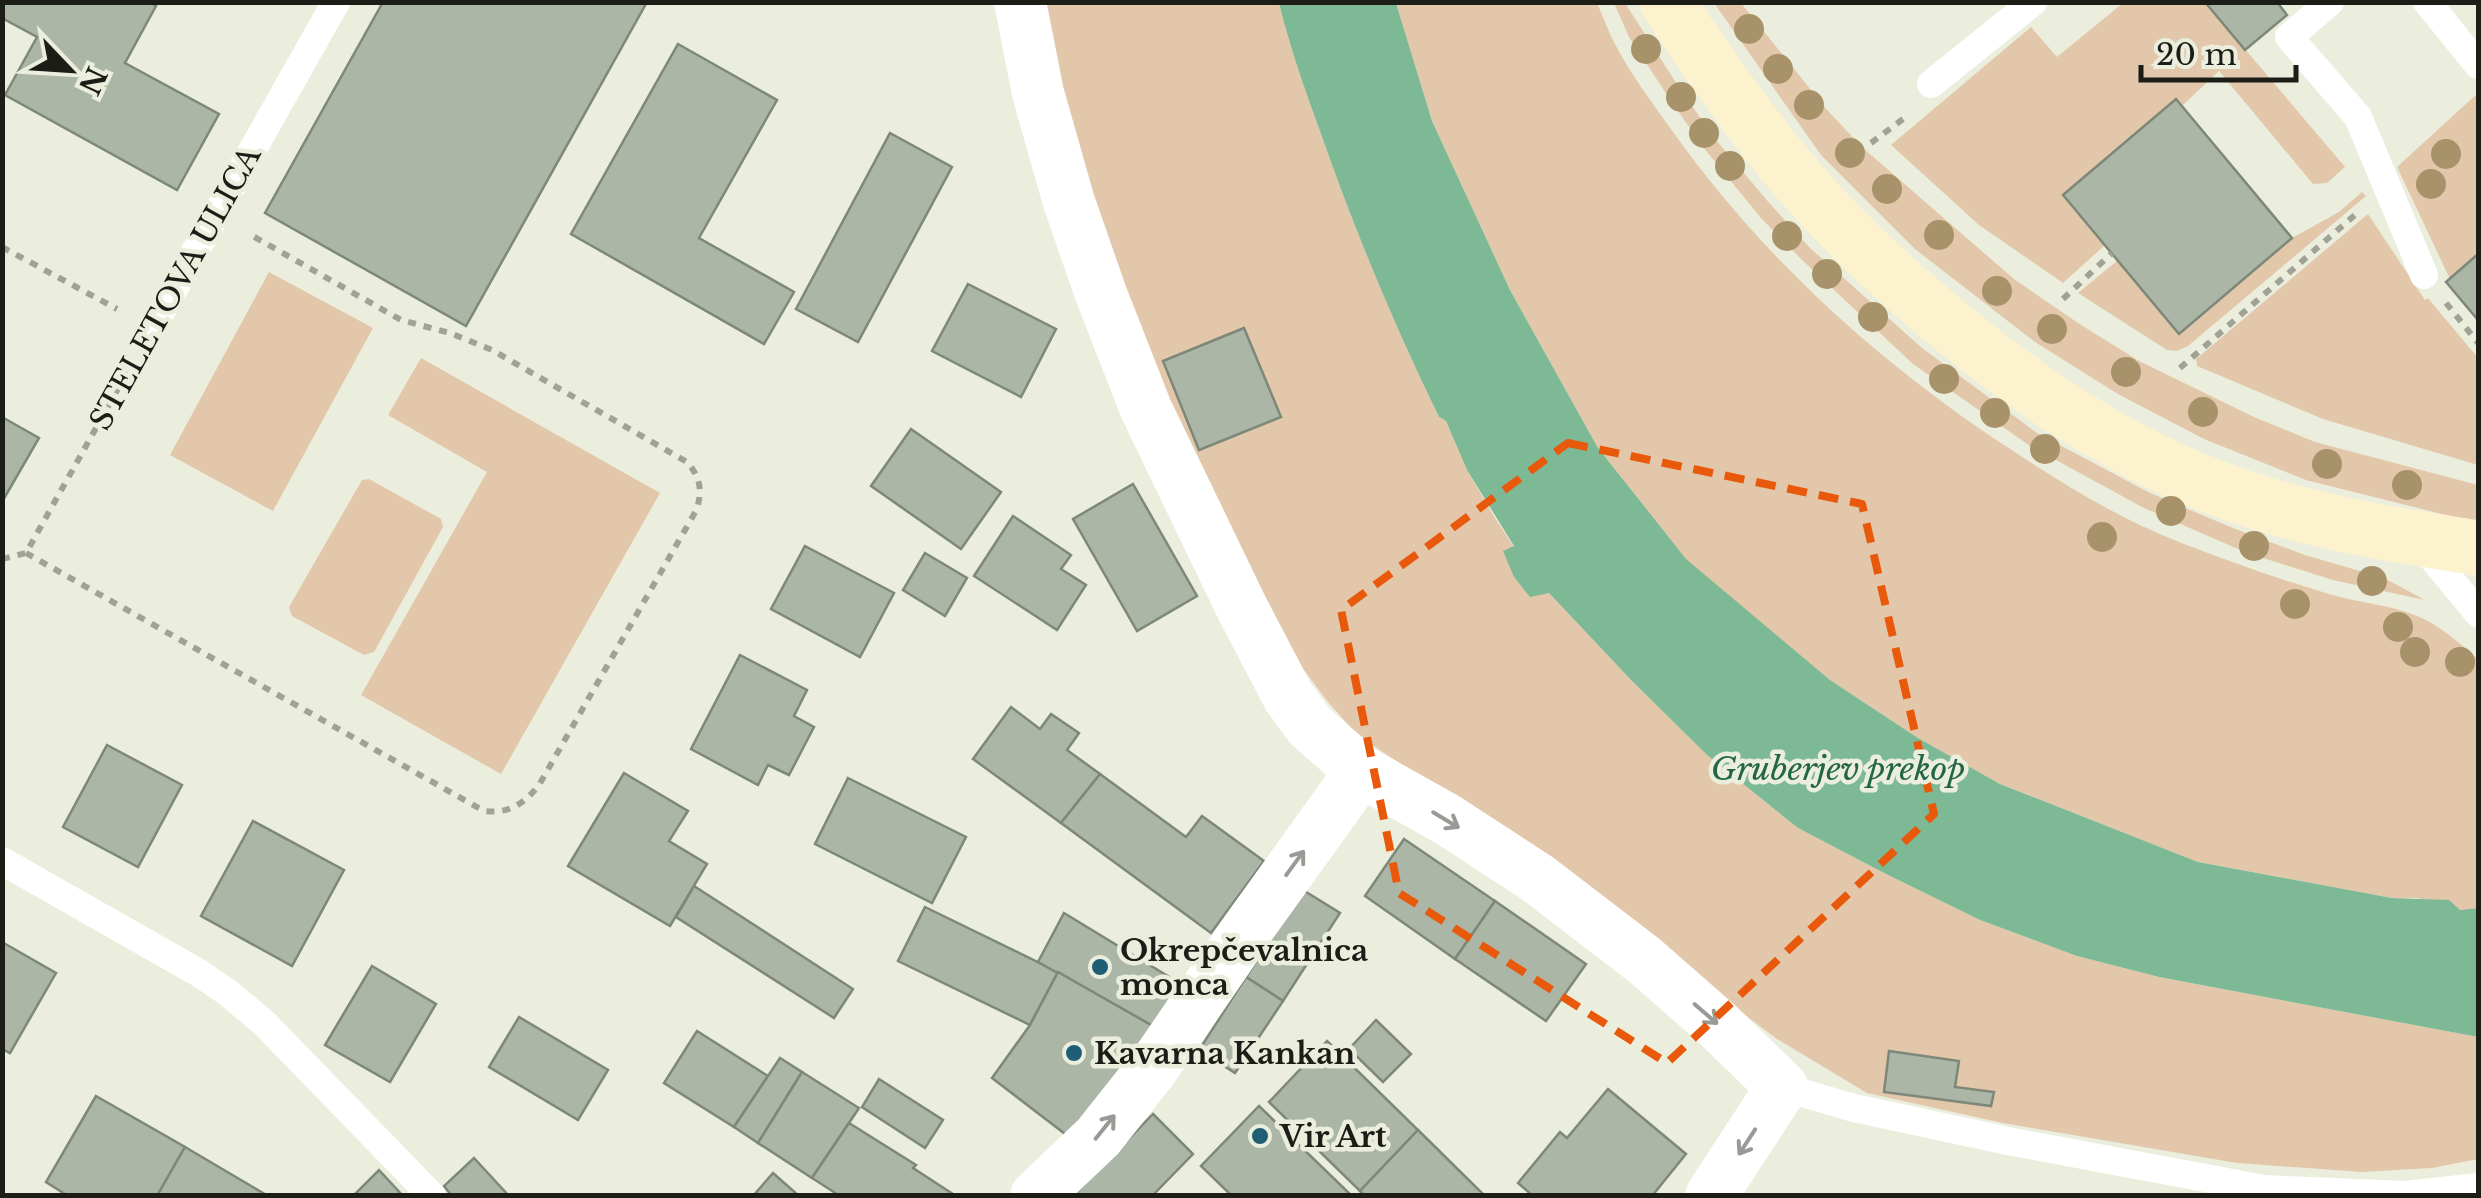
<svg xmlns="http://www.w3.org/2000/svg" width="2481" height="1198" viewBox="0 0 2481 1198" font-family="'Libre Baskerville',serif">
<style>
.green{fill:#e2c7ab}
.water{fill:#7eb996}
.building{fill:#abb6a6;stroke:#7e8879;stroke-width:2.5}
.lines{fill:none;stroke-linecap:round;stroke-linejoin:round}
.path{stroke:#a0a294;stroke-width:6;stroke-dasharray:8 8;stroke-linecap:butt}
.service{stroke:#fff;stroke-width:28}
.minor{stroke:#fff;stroke-width:52}
.secondary{stroke:#fdf2ce;stroke-width:55}
.tree{fill:#a7926a}
.oneway{stroke:#999996}
.marked{fill:none;stroke:#e8590c;stroke-width:8;stroke-dasharray:20 12;stroke-linejoin:round}
.poi-dot{fill:#1f5e74;stroke:#ebeedc;stroke-width:4}
.labels{text-anchor:middle;dominant-baseline:central;stroke-width:9;stroke-linejoin:round;paint-order:stroke}
.street-label{font-size:30px;fill:#1c1d16;stroke:#ebeedc}
.poi-label{font-size:30px;font-weight:bold;fill:#1c1d16;stroke:#ebeedc;text-anchor:start}
.water-label{font-size:32px;font-style:italic;fill:#236644;stroke:#ebeedc}
</style>
<rect width="100%" height="100%" fill="#ebeedc"/>
<g class="green">
<path d="M2205,2L2345,167L2327,183L2313,184L2219,71L2182,106L2063,195L2105,245L2063,283L1979,225L1891,145L2031,27L2057,57L2123,3Z"/>
<path d="M1042,3H1279C1290,48 1305,90 1321,134C1355,231 1394,325 1439,417L1446,421L1467,470L1495,518L1514,547L1549,593L1631,680L1707,755L1798,828L1886,874L1980,920L2077,956L2159,977L2478,1037V1159L2432,1168L2362,1172L2237,1163L2003,1123L1867,1093L1777,1039L1693,976L1536,851L1381,751L1352,729L1328,702L1292,654L1192,455L1106,242L1070,119Z"/>
<path d="M1396,3H1597C1603,16 1608,31 1615,44C1631,75 1653,104 1673,132C1763,258 1878,362 2007,447C2062,483 2117,518 2179,542C2228,561 2278,579 2329,594C2358,603 2389,604 2417,616C2440,625 2459,643 2478,659V908L2460,910L2417,898H2392L2198,862L2000,784L1918,738L1830,680L1685,559L1598,448L1510,290L1432,121Z"/>
<path d="M1614,3H1625L1680,89L1716,140L1771,205L1810,248L1922,348L2037,433L2150,493L2233,528L2305,555L2384,578L2425,600L2333,580L2247,553L2144,508L2030,446L1913,364L1801,259L1761,218L1703,147L1669,98L1629,37Z"/>
<path d="M1714,3H1741L1828,111L1863,148L2014,279L2078,323L2139,361L2254,417L2315,442L2478,485V523L2306,480L2204,439L2118,394L2035,342L1915,249L1821,155Z"/>
<path d="M2478,93V254L2450,279L2397,167Z"/>
<path d="M2362,192L2366,196L2188,346L2177,351L2167,350L2078,293L2118,260L2180,333L2292,238L2339,212Z"/>
<path d="M2368,214L2425,300L2428,298L2478,358V465L2323,419L2197,366L2196,359Z"/>
<path d="M269,272L373,328L273,511L170,455Z"/>
<path d="M421,358L660,493L501,774L361,695L487,472L388,415Z"/>
<path d="M369,479L441,519L443,527L374,652L364,655L292,616L289,607L362,480Z"/>
</g>
<path class="water" d="M1279,3H1396L1432,121L1510,290L1598,448L1686,559L1830,680L1918,738L2000,784L2198,862L2392,898L2449,900L2460,910L2478,908V1037L2159,977L2077,956L1980,920L1886,874L1798,828L1707,755L1631,680L1549,593L1530,597L1514,577L1503,551L1514,546L1467,470L1446,421L1439,417C1394,325 1355,231 1321,134C1305,90 1290,48 1279,3Z"/>
<g class="building">
<path d="M2,2H150L156,6L125,63L219,114L177,190L5,95L37,37L2,18Z"/>
<path d="M383,2H647L466,326L265,213Z"/>
<path d="M2205,2H2277L2287,15L2245,50Z"/>
<path d="M678,44L777,100L699,238L794,292L764,344L571,234Z"/>
<path d="M2176,99L2292,238L2179,334L2063,195Z"/>
<path d="M890,133L952,167L858,342L796,309Z"/>
<path d="M2478,254V320L2446,282Z"/>
<path d="M968,284L1056,329L1021,397L932,351Z"/>
<path d="M1244,328L1281,417L1199,450L1163,361Z"/>
<path d="M2,417L39,438L2,502Z"/>
<path d="M911,429L1001,492L961,549L871,486Z"/>
<path d="M1133,484L1197,596L1137,631L1073,519Z"/>
<path d="M1013,516L1071,555L1061,569L1086,585L1057,630L974,576Z"/>
<path d="M805,546L894,593L860,657L771,609Z"/>
<path d="M925,553L967,578L945,616L903,590Z"/>
<path d="M740,655L807,690L794,716L814,727L789,775L768,765L758,785L691,749Z"/>
<path d="M1011,707L1040,729L1051,714L1079,733L1067,750L1100,774L1061,823L973,759Z"/>
<path d="M107,745L182,785L138,867L63,827Z"/>
<path d="M624,773L688,811L669,841L707,864L670,926L568,866Z"/>
<path d="M1100,774L1186,837L1202,816L1264,861L1211,933L1061,823Z"/>
<path d="M848,778L966,837L932,903L815,844Z"/>
<path d="M253,821L344,870L292,966L201,916Z"/>
<path d="M1404,839L1495,901L1455,959L1365,896Z"/>
<path d="M694,886L853,989L834,1018L676,917Z"/>
<path d="M1303,890L1340,913L1283,1001L1246,977Z"/>
<path d="M1495,901L1586,964L1546,1021L1455,959Z"/>
<path d="M925,907L1058,972L1030,1025L898,961Z"/>
<path d="M1064,913L1184,986L1158,1029L1038,962Z"/>
<path d="M2,942L56,973L10,1053L2,1049Z"/>
<path d="M372,966L436,1004L390,1082L325,1045Z"/>
<path d="M1058,972L1158,1029L1069,1137L992,1078L1030,1025Z"/>
<path d="M1246,977L1283,1001L1235,1073L1199,1050Z"/>
<path d="M519,1017L608,1070L578,1120L489,1067Z"/>
<path d="M1376,1020L1411,1054L1383,1082L1349,1049Z"/>
<path d="M697,1031L768,1076L734,1127L664,1083Z"/>
<path d="M1327,1041L1418,1130L1360,1191L1269,1102Z"/>
<path d="M1889,1051L1959,1061L1955,1087L1994,1092L1991,1106L1884,1092Z"/>
<path d="M780,1058L802,1072L758,1143L734,1127Z"/>
<path d="M802,1072L859,1108L812,1178L758,1143Z"/>
<path d="M879,1079L943,1120L925,1148L862,1107Z"/>
<path d="M1608,1089L1686,1154L1652,1196H1533L1518,1183L1560,1132L1567,1138Z"/>
<path d="M96,1096L185,1147L157,1196H68L46,1182Z"/>
<path d="M1259,1106L1352,1196H1232L1201,1166Z"/>
<path d="M1153,1114L1193,1154L1152,1196H1073Z"/>
<path d="M849,1123L916,1165L913,1168L956,1196H840L812,1178Z"/>
<path d="M1418,1130L1485,1196H1365L1360,1191Z"/>
<path d="M185,1147L268,1196H157Z"/>
<path d="M474,1158L509,1196H452L444,1186Z"/>
<path d="M379,1170L403,1196H353Z"/>
<path d="M773,1173L799,1196H753Z"/>
</g>
<g class="lines">
<g class="path">
<path d="M1871,143L1907,116"/>
<path d="M2,247L117,309"/>
<path d="M2063,299L2112,253"/>
<path d="M2446,303L2478,343"/>
<path d="M2180,368L2356,214"/>
<path d="M26,553L484,811C509,814 524,804 539,785L697,509C702,490 701,478 687,462L492,350L450,333L401,320L251,235"/>
<path d="M2,559L26,553L133,362"/>
</g>
<g class="service">
<path d="M2330,2L2289,37L2358,117L2424,275"/>
<path d="M2427,2L2478,65"/>
<path d="M1931,84L2033,2"/>
<path d="M152,328L336,2"/>
<path d="M2421,544L2478,613"/>
<path d="M2,861L199,973L227,992L264,1023L432,1196"/>
<path d="M1782,1087L1854,1108L2008,1141L2264,1189L2405,1195L2478,1187"/>
</g>
<g class="minor">
<path d="M1020,2L1038,93L1069,202L1101,294L1146,409L1242,608L1288,696L1310,726L1361,771L1448,820L1537,878L1644,960L1716,1023L1782,1087L1711,1196"/>
<path d="M1036,1196L1098,1137L1152,1069L1247,930L1361,771"/>
</g>
<path class="secondary" d="M1667,2C1704,57 1741,111 1783,162C1822,211 1868,255 1915,296C2005,374 2102,444 2214,487C2299,520 2388,534 2478,548"/>
</g>
<g class="tree">
<circle cx="1749" cy="29" r="15"/>
<circle cx="1646" cy="49" r="15"/>
<circle cx="1778" cy="69" r="15"/>
<circle cx="1681" cy="97" r="15"/>
<circle cx="1809" cy="105" r="15"/>
<circle cx="1704" cy="133" r="15"/>
<circle cx="1850" cy="153" r="15"/>
<circle cx="2446" cy="154" r="15"/>
<circle cx="1730" cy="166" r="15"/>
<circle cx="2431" cy="184" r="15"/>
<circle cx="1887" cy="189" r="15"/>
<circle cx="1939" cy="235" r="15"/>
<circle cx="1787" cy="236" r="15"/>
<circle cx="1827" cy="274" r="15"/>
<circle cx="1997" cy="291" r="15"/>
<circle cx="1873" cy="317" r="15"/>
<circle cx="2052" cy="329" r="15"/>
<circle cx="2126" cy="372" r="15"/>
<circle cx="1944" cy="379" r="15"/>
<circle cx="2203" cy="412" r="15"/>
<circle cx="1995" cy="413" r="15"/>
<circle cx="2045" cy="449" r="15"/>
<circle cx="2327" cy="464" r="15"/>
<circle cx="2407" cy="485" r="15"/>
<circle cx="2171" cy="511" r="15"/>
<circle cx="2102" cy="537" r="15"/>
<circle cx="2254" cy="546" r="15"/>
<circle cx="2372" cy="581" r="15"/>
<circle cx="2295" cy="604" r="15"/>
<circle cx="2398" cy="627" r="15"/>
<circle cx="2415" cy="652" r="15"/>
<circle cx="2460" cy="662" r="15"/>
</g>
<defs><path id="oneway-shaft" d="M-6 0H5M1.5-3L5.5 0L1.5 3" fill="none" stroke-width="1.6" stroke-linecap="round" stroke-linejoin="round" transform="scale(2.5)"/></defs>
<g class="oneway">
<use href="#oneway-shaft" transform="translate(1446 820) rotate(31)"/>
<use href="#oneway-shaft" transform="translate(1295 863) rotate(-54)"/>
<use href="#oneway-shaft" transform="translate(1706 1014) rotate(41)"/>
<use href="#oneway-shaft" transform="translate(1105 1127) rotate(-51)"/>
<use href="#oneway-shaft" transform="translate(1747 1142) rotate(123)"/>
</g>
<path class="marked" d="M1568,443L1862,504L1934,814L1667,1063L1399,893L1341,610Z"/>
<g class="poi-dot">
<circle cx="1100" cy="967" r="10"/>
<circle cx="1074" cy="1053" r="10"/>
<circle cx="1260" cy="1136" r="10"/>
</g>
<g class="labels">
<g class="street-label">
<text transform="translate(175 288) rotate(-61)">STELETOVA ULICA</text>
</g>
<g class="poi-label">
<text x="1120" y="950">Okrepčevalnica<tspan x="1120" dy="34">monca</tspan></text>
<text x="1094" y="1053">Kavarna Kankan</text>
<text x="1280" y="1136">Vir Art</text>
</g>
<g class="water-label">
<text x="1838" y="769">Gruberjev prekop</text>
</g>
</g>
<rect width="2481" height="1198" fill="none" stroke="#1c1d16" stroke-width="10"/>
<g transform="translate(70 70) rotate(115)" stroke="#ebeedc" stroke-width="8" paint-order="stroke">
<path d="M0-8L18 38L0 25L-18 38Z" fill="#1c1d16"/>
<text y="-15" font-size="28" font-weight="bold" text-anchor="middle" fill="#1c1d16">N</text>
</g>
<path d="M2141 65v15h155v-15" fill="none" stroke="#1c1d16" stroke-width="5"/>
<text x="2156" y="65" font-size="30" fill="#1c1d16" stroke="#ebeedc" stroke-width="8" paint-order="stroke">20 m</text>
</svg>
